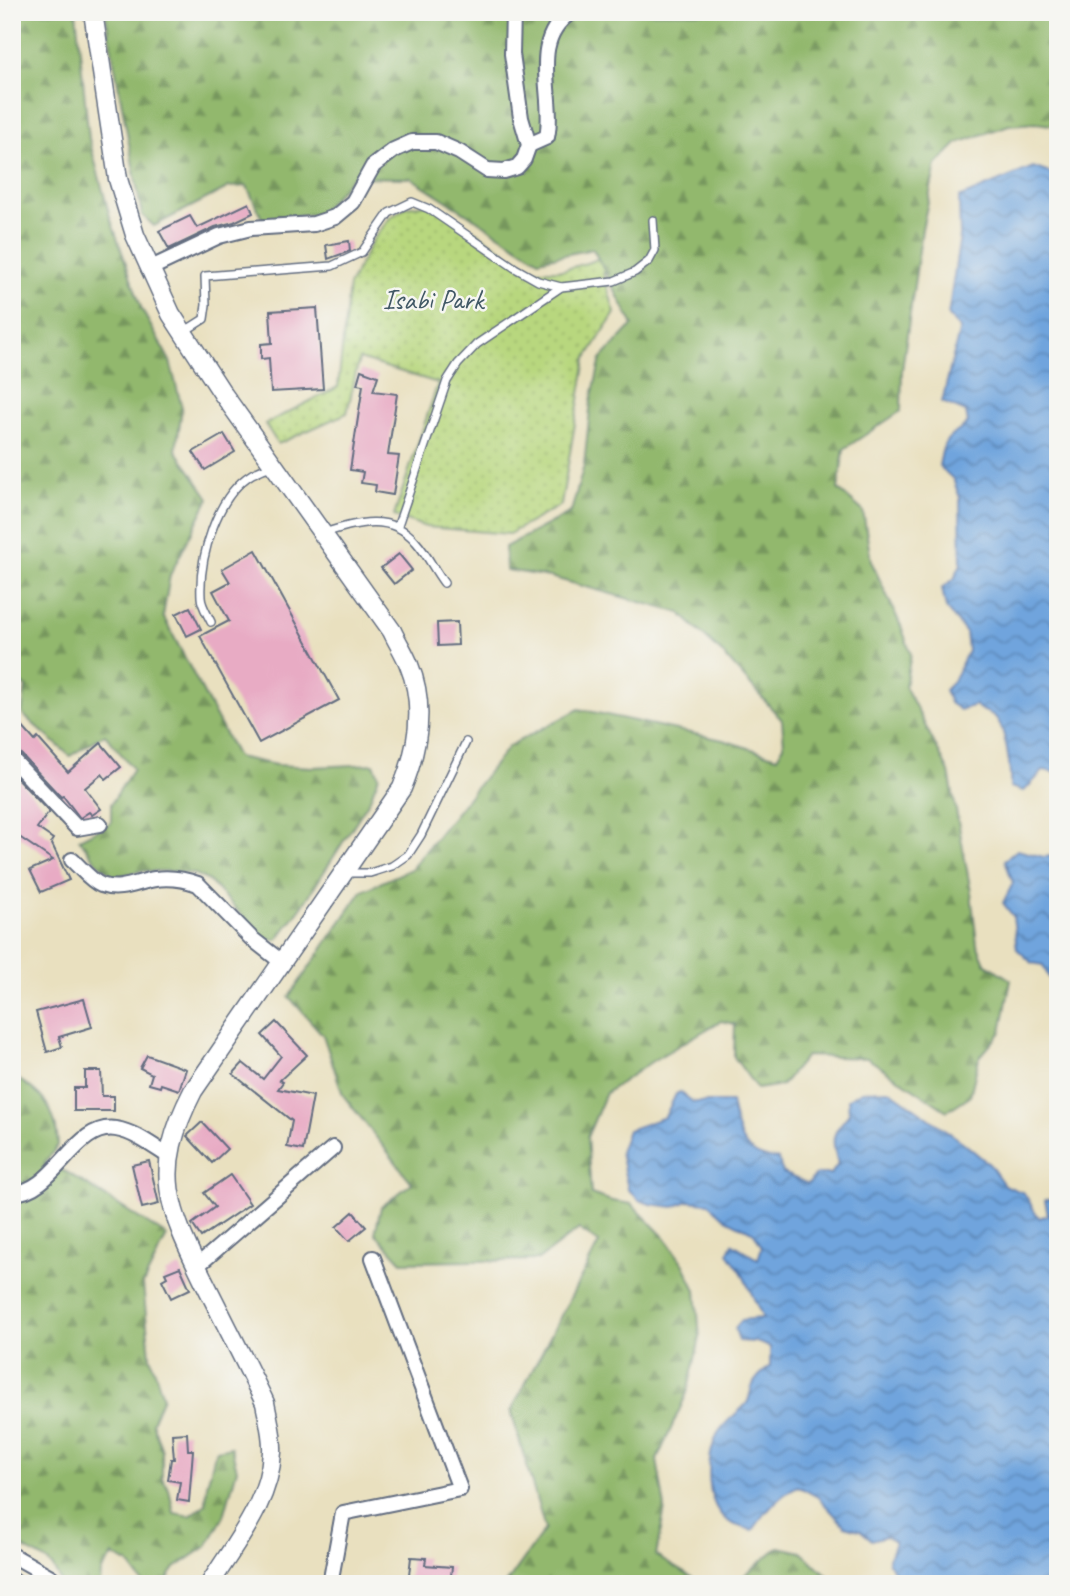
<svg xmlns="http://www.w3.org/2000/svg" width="1070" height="1596" viewBox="0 0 1070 1596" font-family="Caveat,sans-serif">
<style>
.grass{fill:url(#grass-dots);stroke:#6a836e;stroke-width:2}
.forest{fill:url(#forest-firs);stroke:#567466;stroke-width:2}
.water{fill:url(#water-waves);stroke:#466a9e;stroke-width:2}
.building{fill:#e8abc4}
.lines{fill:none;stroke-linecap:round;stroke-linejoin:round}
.service-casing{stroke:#636d80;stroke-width:10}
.minor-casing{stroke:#636d80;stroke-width:18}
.tertiary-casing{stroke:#636d80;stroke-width:21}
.service{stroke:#fff;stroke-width:7}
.minor{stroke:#fff;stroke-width:14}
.tertiary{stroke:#fff;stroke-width:18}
.labels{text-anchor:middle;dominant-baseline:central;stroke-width:5;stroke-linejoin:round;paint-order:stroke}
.park-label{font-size:28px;fill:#425966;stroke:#f6f6f2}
</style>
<defs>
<pattern id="grass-dots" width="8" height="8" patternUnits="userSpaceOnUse" patternTransform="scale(1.75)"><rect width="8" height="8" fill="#b8d77e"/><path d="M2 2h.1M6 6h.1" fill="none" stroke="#9eb96f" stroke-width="1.8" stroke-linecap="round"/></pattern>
<pattern id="forest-firs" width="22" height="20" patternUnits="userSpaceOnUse" patternTransform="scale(1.75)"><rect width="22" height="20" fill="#92b86d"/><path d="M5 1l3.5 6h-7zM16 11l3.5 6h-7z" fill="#76965d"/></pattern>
<pattern id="water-waves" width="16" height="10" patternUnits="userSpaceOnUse" patternTransform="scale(1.75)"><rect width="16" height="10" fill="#70a4dd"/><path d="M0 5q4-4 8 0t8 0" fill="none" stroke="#5b86b6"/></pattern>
</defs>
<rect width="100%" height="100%" fill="#f6f6f2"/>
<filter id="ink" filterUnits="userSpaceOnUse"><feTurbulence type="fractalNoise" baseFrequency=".0143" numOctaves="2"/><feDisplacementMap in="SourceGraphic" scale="14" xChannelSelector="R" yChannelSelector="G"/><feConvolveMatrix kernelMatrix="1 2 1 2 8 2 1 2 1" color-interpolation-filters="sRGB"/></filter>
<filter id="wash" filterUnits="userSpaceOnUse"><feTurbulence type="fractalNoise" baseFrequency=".00686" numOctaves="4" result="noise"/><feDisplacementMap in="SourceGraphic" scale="28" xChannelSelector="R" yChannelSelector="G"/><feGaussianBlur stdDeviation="1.57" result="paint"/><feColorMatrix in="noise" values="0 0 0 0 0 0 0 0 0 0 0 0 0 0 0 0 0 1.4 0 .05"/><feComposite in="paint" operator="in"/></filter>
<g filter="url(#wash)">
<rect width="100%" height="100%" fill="#e9e0bf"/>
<path class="grass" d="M432,203L533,270H563L593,261L608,252L627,260L603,273L615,313L586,359L561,505L509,534L426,527L394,516L438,383L359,359L347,413L278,444L265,424L338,387L349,285L372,241L390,218L406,207Z"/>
<g class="forest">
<path d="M12,12H76L89,139L110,217L142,310L170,361L182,408L176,450L209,498L170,575L163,616L237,757L276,765L313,767L374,764L379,776L369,801L305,902L277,940L264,938L209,881L195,874L168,871H141L114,877L96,861L79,839L111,823V804L133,769L105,734L70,756L22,714L26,686L12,681Z"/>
<path d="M105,12L1058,13V126L1036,123L1009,125L958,143L936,165L922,229L902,370L901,411L844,449L838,489L863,511L871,561L901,626L911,654L905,686L949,772L971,892L977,944L985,963L1011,980L1001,1032L979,1058L970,1096L947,1111L867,1058L806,1056L782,1085L757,1089L734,1057L735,1024L721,1021L654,1060L606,1093L587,1137L591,1194L612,1201L632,1204L665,1238L684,1265L696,1290L700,1338L687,1393L657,1460L665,1508L656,1556L703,1584H506L545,1529L511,1411L599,1243L579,1229L538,1260L402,1262L375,1233L381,1207L412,1183L343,1095L323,1035L289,997L362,891L411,869L509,746L579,709L723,740L777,757L784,745L782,720L722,653L680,613L550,577L506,570L505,547L571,512L584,465L591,401L601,359L633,325L593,249L539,260L411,178L352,177L319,214L262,219L247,186L229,187L154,226L142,215Z"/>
<path d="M12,1076C44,1093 56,1109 58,1145L45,1163L68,1173L167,1236L143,1284L150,1356L163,1397L152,1422L162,1451V1478L169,1489L174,1513L190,1516L206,1504L207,1484L216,1450L231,1447L237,1469L224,1516L207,1546L175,1568L164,1584H144L128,1563L113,1555L101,1572L100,1584H61C49,1549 32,1561 12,1537Z"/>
<path d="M779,1547L801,1552L837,1584H734Z"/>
</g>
<g class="water">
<path d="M1033,167L1050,173L1058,185V773L1044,770L1024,791L1010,787C1011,772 1006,725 994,716C988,711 981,712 975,705L960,710L950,703L945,690L952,683L968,651L966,633L946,608L942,588L954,579L961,564L960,498L953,479L939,466C941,456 942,445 949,438C955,432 962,430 968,423L966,412L942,402L960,328L948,316L960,236L959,198Z"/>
<path d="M1017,850L1044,857L1058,855V985L1049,978L1043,965L1032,963L1017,949L1013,916L1003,903L1013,883L1005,860Z"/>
<path d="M889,1090L964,1143L990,1165L1004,1185L1024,1193L1039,1218L1048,1215L1045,1200L1055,1198L1058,1201V1584H900L888,1561L895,1542L886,1536L872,1540L860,1530L845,1526L818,1497L798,1486C780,1494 764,1514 753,1530C745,1528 734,1526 728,1521C704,1504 706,1459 717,1435C724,1421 738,1414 747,1403C750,1398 750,1392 752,1387C755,1378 762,1373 770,1367V1347L756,1342L739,1341L735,1328L742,1320L763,1318L742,1273L728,1253L733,1244L758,1259L762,1247L754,1233L726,1219L708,1203L688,1201L674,1207L650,1204L639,1200L628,1189L620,1152L628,1130L665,1117L676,1094L680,1092L693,1102H731C737,1131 741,1159 778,1159L783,1173L808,1184L816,1174H831L838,1164C831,1136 831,1136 849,1114L848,1099L862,1091Z"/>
</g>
<g id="blocks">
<g class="building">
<path d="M249,203L253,213L234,222L215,227L169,249L159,231L190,216L197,228Z"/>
<path d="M349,241L350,251L328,259L326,245Z"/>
<path d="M317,308L323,389L271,392L269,358L261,359V344L272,343L270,311Z"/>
<path d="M361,370L378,376L373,391L397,394L388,455L399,456L393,495L375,492L376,485L361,483L363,472L350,470L363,385L357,384Z"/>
<path d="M224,434L235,452L205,470L193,452Z"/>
<path d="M256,550L339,700L259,743L200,636L229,621L213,591L230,582L222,569Z"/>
<path d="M399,554L412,570L394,584L381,568Z"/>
<path d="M190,607L201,629L187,636L176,614Z"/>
<path d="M457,622L458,645L438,646L437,623Z"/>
<path d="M20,724L35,741L38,738L68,772L101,743L121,767L106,779L102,774L85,788L101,809L92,815L89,812L80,818L63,796L61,797L19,752L12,750V731Z"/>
<path d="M12,773L49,812L37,828L53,839L51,842L69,880L41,892L30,870L53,860L12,832Z"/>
<path d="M84,999L92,1027L59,1037L62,1047L47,1052L36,1012Z"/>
<path d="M276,1022L307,1055L280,1080L283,1082L278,1089L313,1096L303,1150L287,1147L292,1121L233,1074L243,1063L263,1079L281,1056L262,1035Z"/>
<path d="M147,1055L186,1069L179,1090L161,1084L160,1087L149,1084L152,1074L140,1068Z"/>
<path d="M85,1071H101L102,1096H114V1111H74V1088H85Z"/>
<path d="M202,1122L227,1149L212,1163L187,1136Z"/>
<path d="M149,1161L159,1204L142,1208L132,1165Z"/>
<path d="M230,1175L250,1204L201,1237L192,1224L215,1207L204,1193Z"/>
<path d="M353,1212L366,1227L349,1241L336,1227Z"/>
<path d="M180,1267L190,1289L171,1298L162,1280L167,1277L165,1273Z"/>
<path d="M187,1433L188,1450H193L189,1502L177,1500L180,1482L168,1480L171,1459H174L172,1434Z"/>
<path d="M411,1557L426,1558L425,1565L452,1567L450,1584L423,1582V1584H408Z"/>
</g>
</g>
</g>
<g filter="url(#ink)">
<use href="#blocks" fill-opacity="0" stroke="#636d80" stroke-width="2"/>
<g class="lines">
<defs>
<g id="service">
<path d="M185,331L204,319L206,305L205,276L332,266L362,252L389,213L412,202L429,209L515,268L538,281L561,287"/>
<path d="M398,525L447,381L458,364L477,344L561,287L614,281L635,272L649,261L655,250L653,220"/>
<path d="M324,533C356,523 391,512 416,542C427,554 434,570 444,583"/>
<path d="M211,622C208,615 201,605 201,597C199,558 216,496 252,474C258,471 265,468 272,466"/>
<path d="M346,873H370L392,866L408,855L421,835L466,742"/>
</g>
<g id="minor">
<path d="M529,145L547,137C556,96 527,42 571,12"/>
<path d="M149,269L219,236L251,228L314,224L335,217L353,202L373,166L394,150L412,142H436L459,152L487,170L504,171L517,167L524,159L529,145L521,118L512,54L513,12"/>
<path d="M12,759L77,828L100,824"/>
<path d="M72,860C81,868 91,881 101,885C120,892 137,882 155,879C170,877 184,879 198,884L251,938L283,963"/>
<path d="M12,1193C55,1193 75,1122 116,1129C135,1132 154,1147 170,1157"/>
<path d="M197,1266L333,1148"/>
<path d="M12,1555L51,1577V1584"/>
<path d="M12,1580L17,1584"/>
<path d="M330,1584L343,1513L460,1489L373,1258"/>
</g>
<path id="tertiary" d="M93,12L118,179L135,235L171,314L223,394L392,631C397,642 405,654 409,665C426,706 418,749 402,788L193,1091C151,1172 168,1208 205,1283C225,1323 246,1363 265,1403C268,1419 273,1435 272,1452C270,1502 235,1543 210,1584"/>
</defs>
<use href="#service" class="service-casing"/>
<use href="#minor" class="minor-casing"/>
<use href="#tertiary" class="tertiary-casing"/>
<use href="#service" class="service"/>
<use href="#minor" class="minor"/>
<use href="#tertiary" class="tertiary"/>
</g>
</g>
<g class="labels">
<g class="park-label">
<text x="433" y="299">Isabi Park</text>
</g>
</g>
<rect width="1070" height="1596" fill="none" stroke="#f6f6f2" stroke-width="42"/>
</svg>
